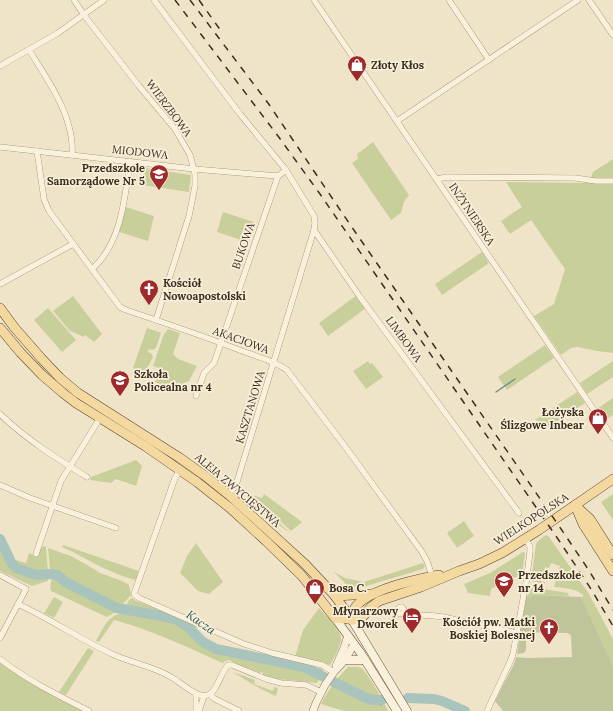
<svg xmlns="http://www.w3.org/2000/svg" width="613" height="711" viewBox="0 0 613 711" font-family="Lora,serif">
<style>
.green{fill:#c9cf9b}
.cemetery{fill:#bfc49a}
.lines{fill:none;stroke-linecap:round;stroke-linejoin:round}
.stream{stroke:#6f938a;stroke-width:1.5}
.river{stroke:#a9c4bc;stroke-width:10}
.minor-casing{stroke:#8d765c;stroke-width:6}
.tertiary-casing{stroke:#8d765c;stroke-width:8}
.secondary-casing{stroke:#6f573f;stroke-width:9}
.primary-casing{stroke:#5b4430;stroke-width:10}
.minor{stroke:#faf1dc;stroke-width:5.5}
.tertiary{stroke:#faf1dc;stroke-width:7}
.secondary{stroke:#faf1dc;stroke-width:8}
.primary{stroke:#f3d9a0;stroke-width:9}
.rail{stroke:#3d2e20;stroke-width:1.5;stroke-dasharray:7 7;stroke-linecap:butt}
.labels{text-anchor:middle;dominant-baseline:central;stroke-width:3.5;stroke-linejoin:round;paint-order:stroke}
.poi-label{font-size:11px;font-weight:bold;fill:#3d2e20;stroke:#f7eed8;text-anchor:start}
.street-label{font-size:11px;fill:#3d2e20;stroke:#f7eed8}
.water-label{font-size:12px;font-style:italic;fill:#2f5d5a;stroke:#f7eed8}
</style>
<rect width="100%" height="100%" fill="#f0e4c8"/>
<g class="green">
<path d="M373,142L409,195L404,202L401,213L391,220L352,163L358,159L357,154Z"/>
<path d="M613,159V353L597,351L578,347L571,348L561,355L534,316L554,304L565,269L531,220L510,234L501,221L522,207L506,182L589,183L593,172Z"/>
<path d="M145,168L191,175L189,192L142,185Z"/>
<path d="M126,207L154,216L148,241L119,232Z"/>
<path d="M223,212L254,222L247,242L217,232Z"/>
<path d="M482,252L489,263L442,295L435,284Z"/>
<path d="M357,295L366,308L328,336L319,323Z"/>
<path d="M73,296L102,334L94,342L85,335L84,337L70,331L53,311Z"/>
<path d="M48,308L76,340L62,352L34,320Z"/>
<path d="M147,328L161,333L156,348L152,350L149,349L148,352L151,353L153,357L149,365L143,374L133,368Z"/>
<path d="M168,329L180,333L173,354L178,359L197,366L189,381L175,387L173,393L155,382L163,369L153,366L164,334Z"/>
<path d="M545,345L554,358L507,390L498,377Z"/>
<path d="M368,361L370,364L372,363L383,377L366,389L353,371Z"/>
<path d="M613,361V377L587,394L580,383Z"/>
<path d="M577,392L585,403L545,429V421L541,422L535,420Z"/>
<path d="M613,398V415L605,420L597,409Z"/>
<path d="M136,460L142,466L136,486L116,479L111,483L90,480L91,477Z"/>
<path d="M244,493L262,498L264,494L302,522L291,531L264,506Z"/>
<path d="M613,494V520L601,502Z"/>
<path d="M246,498L260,505L264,510H266L290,533L272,520Z"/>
<path d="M464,521L474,536L457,548L447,533Z"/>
<path d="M546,535L549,537L589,594L613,639V666L581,597L584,596C576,588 564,588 554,587L560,566L551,563L549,568L545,567L541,581L545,582L544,584L531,581L536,544L539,540Z"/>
<path d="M196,543L223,582L209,594L198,591L180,573L187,556Z"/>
<path d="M63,545L139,571L136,580C109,574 87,558 62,547Z"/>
<path d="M44,546L46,547L48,573C36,574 19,572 12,561V559L26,563L29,553L38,556L41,548Z"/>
<path d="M48,548L71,556L94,569L100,573L122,581L129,585L131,595L123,604L122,606C104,600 86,591 69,582C63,579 59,574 52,573V569H50Z"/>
<path d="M0,549L10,564L11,566C21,574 35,577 48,576V581L32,586L0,571Z"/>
<path d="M523,552L525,553L522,575L513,578L491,589L490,596L468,593L464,584L490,573Z"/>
<path d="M423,563L425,566L423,569L363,587L348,586L333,571L345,578L364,582Z"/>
<path d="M52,576C59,577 64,584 71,587C84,594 98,599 112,606L116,609L120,611L114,613L107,617L51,591C49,585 52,582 52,576Z"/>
<path d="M532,587L568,593L569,596L534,595L526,598Z"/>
<path d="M54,597L63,602L54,618L44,613Z"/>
<path d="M132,598L136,601L161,610L196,626L198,633L200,636L188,625L176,619L125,608L129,600Z"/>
<path d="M319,608C325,615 341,629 341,639C341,645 334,659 330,665L295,657L303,630Z"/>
<path d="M124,610C140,613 167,616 181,625C187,628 190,634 194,639C201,646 218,654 228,654C231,655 234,654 237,654L239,652C250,651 259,656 269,658C288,662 306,665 324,669L317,683L278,679L263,676V673L261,672L259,673L241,666L229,660L225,661L223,663L220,662C185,646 151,630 114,620L99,642L96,641C103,629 107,616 122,613Z"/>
<path d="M88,648L94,651L66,695L59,692Z"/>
<path d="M0,662L84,711H0Z"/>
<path d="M348,667C352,667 357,666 361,668C367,671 385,704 388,711H344L321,704C328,690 337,678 348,667Z"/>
<path d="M233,672L255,680L254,684L273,691L274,687L278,688L276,696C261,690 247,681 233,672Z"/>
</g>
<g class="cemetery">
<path d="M534,595L581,597V599H582L613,666V711H503L495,701L514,664L516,657L526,658L572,657L571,635L567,633L520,632L526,598Z"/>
<path d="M520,636L526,638V650L524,653L517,654Z"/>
</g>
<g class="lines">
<g class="stream">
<path d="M496,392L515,379"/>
<path d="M375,700L381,705"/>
</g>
<g class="river">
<path d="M0,539L12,564L16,568L33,574L39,575L51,574L57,575L67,583L117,608L161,616L175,619L187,626L203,642L216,649L304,667L364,697L372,700H382"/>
<path d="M408,698L434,699L442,701L465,711"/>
</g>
<defs>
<g id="minor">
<path d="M74,0L84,15L139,86L175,129L190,155L195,174V186L189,216L156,320"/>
<path d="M154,0L240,114L286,170L314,216L315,223L314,230L236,485L229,495"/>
<path d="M314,0L613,438"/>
<path d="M449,0L489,60"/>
<path d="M589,0L613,35"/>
<path d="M29,50C48,80 75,118 72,155"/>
<path d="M0,66L58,33L104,0"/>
<path d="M397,121L578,0"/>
<path d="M0,147L194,169L278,176"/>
<path d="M37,151L44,199L49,211L120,307L126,310C165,323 204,336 242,351C256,356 275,361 287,370L347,449L422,552L427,561L432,576"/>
<path d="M437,179L447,177L575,178L596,181H613"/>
<path d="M314,230L360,297L519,513"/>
<path d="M92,269C121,244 125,198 130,161"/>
<path d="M0,284L73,244"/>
<path d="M196,396L204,373L214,363L278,176L286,170"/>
<path d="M0,414C27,440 56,458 87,477"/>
<path d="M180,470L175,478L134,594L139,598L244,644L272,653L322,665L334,672"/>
<path d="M0,485L30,498L116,528"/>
<path d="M36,554L61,481L100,418"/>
<path d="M0,575L26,589L0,638"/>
<path d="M18,604C50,619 80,639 112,654C131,663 153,666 171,677C181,682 197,699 208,695C217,692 221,672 228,665H232L266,679L281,683L306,685L321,692"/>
<path d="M404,612V610L402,607H400L397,610V611L400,614L403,613L404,612C416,616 430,615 443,617L517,633"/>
<path d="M0,659C25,679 59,696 89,711"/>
<path d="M196,694V711"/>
<path d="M210,694L213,698L239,711"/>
<path d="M199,711L204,696"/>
<path d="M487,711L510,662L513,654L526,583L530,552V547L526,539"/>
</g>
<g id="tertiary">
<path d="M336,666L344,648L348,635"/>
<path d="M313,711L316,703L325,685L334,672L345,660L354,644"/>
</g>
<g id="secondary">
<path d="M335,618L360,652L397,711"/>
<path d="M352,620L407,711"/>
<path d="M345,660H365"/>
</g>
<g id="primary">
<path d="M0,308L14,327L41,358L60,378L78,393L180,458L204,475L229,495L305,564L335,596L352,620"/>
<path d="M0,328L20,352L42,375L63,393L76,403L145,446L197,482L230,508L266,541L302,576L335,618L360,620L371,607L379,601L421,587L459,571L479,564L502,553L539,530L613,479"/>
<path d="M575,505L583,524L613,571"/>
<path d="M577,507L590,519L613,555"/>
<path d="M335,596L371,594"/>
<path d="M352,620C352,614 353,609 357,605C371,589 418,579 439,575"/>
</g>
</defs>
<use href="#minor" class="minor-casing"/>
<use href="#tertiary" class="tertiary-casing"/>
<use href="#secondary" class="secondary-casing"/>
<use href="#primary" class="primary-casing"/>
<use href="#minor" class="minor"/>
<use href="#tertiary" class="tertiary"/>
<use href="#secondary" class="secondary"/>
<use href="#primary" class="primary"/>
<g class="rail">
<path d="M175,0L278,136L320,194L560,542L591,589L613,626"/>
<path d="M190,0L268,103L349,223L559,526L588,569L613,610"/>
<path d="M199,0L221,31"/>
</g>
</g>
<defs>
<symbol id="shop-pin" viewBox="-11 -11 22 30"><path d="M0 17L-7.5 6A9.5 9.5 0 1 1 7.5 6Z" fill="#9e2a2b" stroke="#f7eed8"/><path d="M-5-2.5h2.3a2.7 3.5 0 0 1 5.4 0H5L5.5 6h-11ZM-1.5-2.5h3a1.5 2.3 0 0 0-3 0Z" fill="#fff"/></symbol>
<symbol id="school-pin" viewBox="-11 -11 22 30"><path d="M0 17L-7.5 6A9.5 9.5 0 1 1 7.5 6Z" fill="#9e2a2b" stroke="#f7eed8"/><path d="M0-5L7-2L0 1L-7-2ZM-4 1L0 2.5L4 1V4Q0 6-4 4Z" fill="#fff"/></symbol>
<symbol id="church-pin" viewBox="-11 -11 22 30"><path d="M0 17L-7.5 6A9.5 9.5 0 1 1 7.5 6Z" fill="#9e2a2b" stroke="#f7eed8"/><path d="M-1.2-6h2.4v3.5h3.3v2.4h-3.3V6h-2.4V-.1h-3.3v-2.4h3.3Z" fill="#fff"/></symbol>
<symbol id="university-pin" viewBox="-11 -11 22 30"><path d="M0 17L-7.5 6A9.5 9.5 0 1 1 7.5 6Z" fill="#9e2a2b" stroke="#f7eed8"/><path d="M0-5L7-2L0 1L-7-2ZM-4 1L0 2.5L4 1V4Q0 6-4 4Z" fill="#fff"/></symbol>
<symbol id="hotel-pin" viewBox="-11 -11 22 30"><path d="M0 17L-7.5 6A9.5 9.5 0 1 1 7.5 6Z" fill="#9e2a2b" stroke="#f7eed8"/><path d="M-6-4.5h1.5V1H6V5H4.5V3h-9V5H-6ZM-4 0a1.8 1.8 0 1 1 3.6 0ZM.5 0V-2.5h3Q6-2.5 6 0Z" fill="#fff"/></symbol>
</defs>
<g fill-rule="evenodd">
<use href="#shop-pin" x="346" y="54" width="22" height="30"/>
<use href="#school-pin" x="148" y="163" width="22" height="30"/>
<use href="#church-pin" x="138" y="278" width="22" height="30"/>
<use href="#university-pin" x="109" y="369" width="22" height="30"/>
<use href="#shop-pin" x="587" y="407" width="22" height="30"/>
<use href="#school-pin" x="493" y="570" width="22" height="30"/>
<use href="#shop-pin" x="304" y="577" width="22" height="30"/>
<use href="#hotel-pin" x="401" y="606" width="22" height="30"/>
<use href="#church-pin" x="538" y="617" width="22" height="30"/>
</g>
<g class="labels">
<g class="poi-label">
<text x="371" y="65">Złoty Kłos</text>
<text x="145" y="168" text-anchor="end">Przedszkole<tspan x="145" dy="13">Samorządowe Nr 5</tspan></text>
<text x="163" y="283">Kościół<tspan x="163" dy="13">Nowoapostolski</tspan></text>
<text x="134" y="374">Szkoła<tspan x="134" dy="13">Policealna nr 4</tspan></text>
<text x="584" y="412" text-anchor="end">Łożyska<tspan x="584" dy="13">Ślizgowe Inbear</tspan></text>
<text x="518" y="575">Przedszkole<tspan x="518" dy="13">nr 14</tspan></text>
<text x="329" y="588">Bosa C.</text>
<text x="398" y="611" text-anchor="end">Młynarzowy<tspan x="398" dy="13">Dworek</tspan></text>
<text x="535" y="622" text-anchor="end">Kościół pw. Matki<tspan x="535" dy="13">Boskiej Bolesnej</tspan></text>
</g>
<g class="street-label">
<text transform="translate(169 108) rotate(53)">WIERZBOWA</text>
<text transform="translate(140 152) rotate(6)">MIODOWA</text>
<text transform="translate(472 214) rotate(56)">INŻYNIERSKA</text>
<text transform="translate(243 246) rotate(-71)">BUKOWA</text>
<text transform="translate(404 339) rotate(54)">LIMBOWA</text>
<text transform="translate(241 340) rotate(20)">AKACJOWA</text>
<text transform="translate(250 407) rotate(-73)">KASZTANOWA</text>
<text transform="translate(238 490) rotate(40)">ALEJA ZWYCIĘSTWA</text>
<text transform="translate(531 519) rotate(-33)">WIELKOPOLSKA</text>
</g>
<g class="water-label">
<text transform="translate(201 622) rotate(35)">Kacza</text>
</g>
</g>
</svg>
